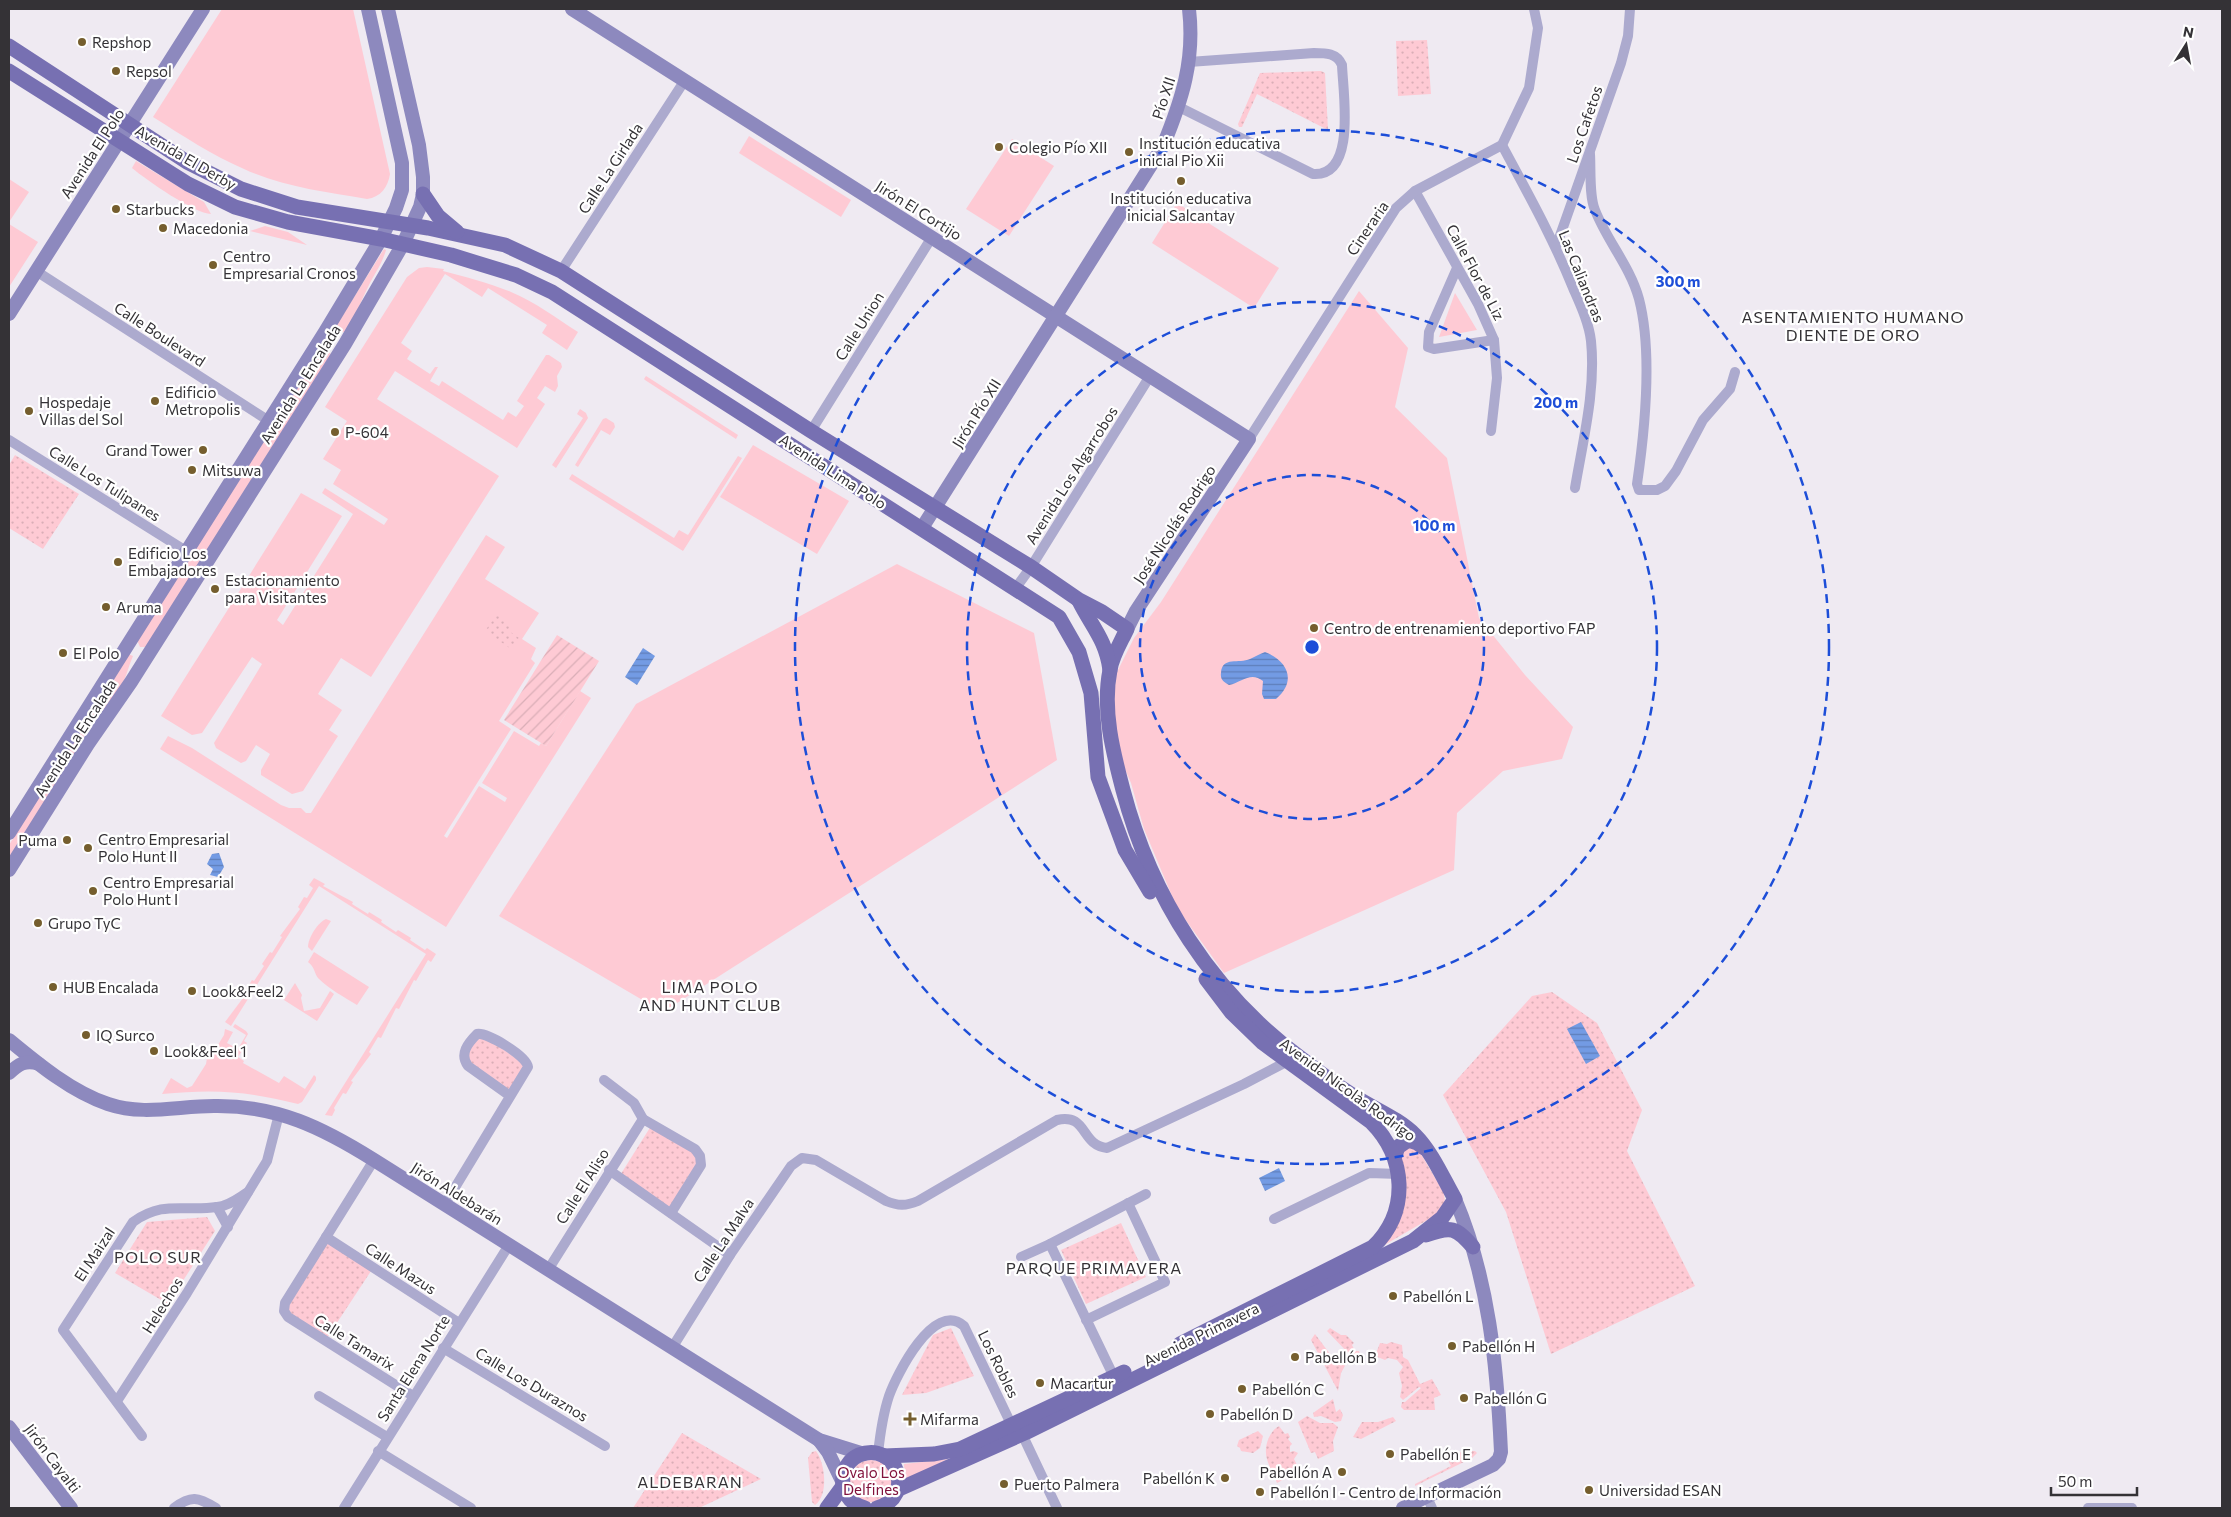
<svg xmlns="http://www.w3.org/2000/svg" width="2231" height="1517" viewBox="0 0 2231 1517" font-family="Commissioner,sans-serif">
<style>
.grass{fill:#fecad4}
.park{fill:url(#park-dots)}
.garden{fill:url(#garden-furrows)}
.water{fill:url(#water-rules)}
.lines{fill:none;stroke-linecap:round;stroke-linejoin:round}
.street{stroke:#acaace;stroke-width:10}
.secondary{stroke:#8d89be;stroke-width:14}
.primary{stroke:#7770b2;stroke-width:15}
.ring{fill:none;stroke:#1d4ed8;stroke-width:2.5;stroke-dasharray:9 6}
.poi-dot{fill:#755e2e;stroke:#fff;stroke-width:2}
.labels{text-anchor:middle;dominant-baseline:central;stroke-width:4.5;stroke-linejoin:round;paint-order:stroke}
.poi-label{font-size:15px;fill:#343236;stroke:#fff;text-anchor:start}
.street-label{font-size:15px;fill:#343236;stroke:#fff}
.park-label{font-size:15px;fill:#82123c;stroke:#fff}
.neighbourhood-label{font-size:16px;letter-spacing:1px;fill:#343236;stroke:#fff}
.centre{fill:#1d4ed8;stroke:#fff;stroke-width:2.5}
.ring-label{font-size:15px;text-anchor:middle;font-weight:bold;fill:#1d4ed8;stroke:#fff;stroke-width:4.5;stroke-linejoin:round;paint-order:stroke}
</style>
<defs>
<pattern id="park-dots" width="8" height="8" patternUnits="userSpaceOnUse" patternTransform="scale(1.25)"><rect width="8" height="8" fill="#fecad4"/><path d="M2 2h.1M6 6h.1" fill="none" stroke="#daaeb7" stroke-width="1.8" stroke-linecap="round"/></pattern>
<pattern id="garden-furrows" width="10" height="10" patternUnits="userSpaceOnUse" patternTransform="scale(1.25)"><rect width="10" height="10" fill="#fecad4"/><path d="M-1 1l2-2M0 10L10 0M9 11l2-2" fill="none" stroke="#daaeb7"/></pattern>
<pattern id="water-rules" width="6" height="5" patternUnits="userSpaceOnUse" patternTransform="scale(1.25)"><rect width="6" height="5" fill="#739be4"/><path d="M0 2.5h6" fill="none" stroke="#5f7fba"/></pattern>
</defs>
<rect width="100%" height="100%" fill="#efeaf2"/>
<g class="grass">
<path d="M222,9H353L390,174C388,187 381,197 367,199C326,192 283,187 244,169C212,155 183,136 153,117Z"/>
<path d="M749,136L851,200L841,217L739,153Z"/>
<path d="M1012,139L1054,166L1009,236L966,209Z"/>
<path d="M136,161L204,202L211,214C195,214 145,179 132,168Z"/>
<path d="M9,179L29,192L9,222Z"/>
<path d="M1177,203L1279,268L1254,308L1152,243Z"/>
<path d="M9,224L38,242L9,287Z"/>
<path d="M265,226L288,232L307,245L250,231Z"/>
<path d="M384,249L386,250C382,264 375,273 369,285C361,301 355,317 346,332H339L336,326Z"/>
<path d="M427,267L444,269L443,271C466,277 489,283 511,292C535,302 556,318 578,332L567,350L542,333L547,325L488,288L482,297L445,274L401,343L412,351L407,359L430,374L435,367H438L430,381L439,386L442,381L503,420L508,412L516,417L524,406L517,401L546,355H549L561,363L562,367L557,376L558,386L555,392L545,386L537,398L545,404L517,448L395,371L377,399L499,476L371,677L341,658L318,694L342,710L329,730L338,736L303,791L292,794L261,775V770L270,754L256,745L246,761L241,763L216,748L214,743L262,664L252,657L202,733L192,735L161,716L301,493L342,516L277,620L283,625L353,514L322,493L325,488L384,525L388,519L333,484L341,470L323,459L347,421L325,407L407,277L419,268Z"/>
<path d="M1359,291L1408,348L1395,407L1447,458L1479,618L1525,675L1573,727L1562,759L1503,771L1457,813L1454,870L1224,973L1177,908L1144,829L1131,783L1117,751L1112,723L1116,674L1134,638L1161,602Z"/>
<path d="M1455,293L1477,330L1439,337Z"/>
<path d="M324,349L331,354L146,647H140L137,640L321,350Z"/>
<path d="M646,376L738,435L736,439L645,380L644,379Z"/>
<path d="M580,409L586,413L588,418L556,468L552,465L583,418L577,414Z"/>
<path d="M606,418L614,423L615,427L610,435L601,430L578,467L575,465L603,419Z"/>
<path d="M753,445L849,501L817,554L720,497Z"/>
<path d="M738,456L742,458L683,551L569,479L572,474L674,538L679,530L688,535Z"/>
<path d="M486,535L505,547L485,579L539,613L522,639L536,648L531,659L535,663L499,721L511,729L444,836L447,838L479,786L505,802L507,798L482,783L514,731L539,746L541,743L546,746L580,691L591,698L446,927L160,749L168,736L192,748L281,805L289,808H301L306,813H311Z"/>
<path d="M897,564L1034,633L1057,760L663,1012L499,916L636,704Z"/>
<path d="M128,654L133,656C129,665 127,674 123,683C117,696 106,707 96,718H92L90,715Z"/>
<path d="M79,733L84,734V739L9,860V845Z"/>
<path d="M314,878L325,884L323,886L353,902L352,904L368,914L369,912L382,920L381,922L396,932L398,930L411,938L410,940L425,950L427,948L436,954L431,962L428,960L416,981L414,980L399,1009L396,1008L381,1038L378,1037L369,1052L371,1054L351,1081L353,1082L346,1094L343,1093L334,1108L335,1110L332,1116L325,1115L426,954L319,886L231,1026L225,1022L246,994L244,993L252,980L254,981L264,966L262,964L270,952L272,953L282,937L280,936L300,909L298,907L304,897L307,898L313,888L309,885Z"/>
<path d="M326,919L331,921L312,951L308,947C308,938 318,922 326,919Z"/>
<path d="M314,952L369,987L357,1005C344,997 329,989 318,978C314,973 315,967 308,962Z"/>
<path d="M295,983L302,995L301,998L304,1011L320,1008L330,991L334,994L317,1021L284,1000Z"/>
<path d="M235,1024L246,1031L248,1034L244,1041L247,1043L238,1057L244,1061L243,1063L279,1083L284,1076L305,1089L314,1075L316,1077V1080L302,1102L298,1104C246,1091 215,1089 162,1094L171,1078L187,1088L192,1086L206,1064L207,1058H210L224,1035L225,1029L233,1032L227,1043L238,1049L246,1035L233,1027Z"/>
<path d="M948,1459L905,1481L904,1464Z"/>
</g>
<g class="park">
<path d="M1427,40L1431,94L1398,96L1396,41Z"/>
<path d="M1321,71L1325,73L1328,130L1257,94L1242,127H1239L1238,124L1260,73Z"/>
<path d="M15,455L79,494L43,549L9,528V465Z"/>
<path d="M497,614L513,625L509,631L519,638L511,649L485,631Z"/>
<path d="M1552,992L1597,1023L1642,1110L1627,1151L1695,1286L1551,1354L1506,1212L1443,1095L1532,996Z"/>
<path d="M479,1033L526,1065L508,1094L467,1066L465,1050Z"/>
<path d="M651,1126L701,1157L669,1208L619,1177Z"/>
<path d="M1407,1146L1418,1149L1444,1193L1445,1203L1441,1212L1381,1247L1401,1157Z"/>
<path d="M207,1217L215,1231L168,1304L115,1273L147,1222Z"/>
<path d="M1121,1223L1146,1277L1086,1304L1061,1250Z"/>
<path d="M326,1237L373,1268L325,1341L288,1317L285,1303Z"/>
<path d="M951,1328L974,1376L926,1393L902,1395L933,1335Z"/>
<path d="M1330,1328L1341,1335H1346L1354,1343L1352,1345L1355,1351H1359L1360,1355L1353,1358L1327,1331Z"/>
<path d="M1315,1334L1333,1358L1346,1364L1341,1373L1338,1391L1311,1340Z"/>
<path d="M1391,1342L1402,1345L1403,1357L1408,1360L1420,1384L1432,1379L1441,1395L1434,1398L1435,1410H1404L1401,1407L1402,1402H1405L1421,1388L1419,1387L1403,1400L1400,1397L1402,1386L1399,1373L1403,1367L1397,1360L1388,1358L1385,1360L1375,1356L1380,1343L1387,1344Z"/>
<path d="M1333,1399L1336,1412L1340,1409L1343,1415L1341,1421L1335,1422L1321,1416L1314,1417L1313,1413Z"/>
<path d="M1307,1416L1320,1423H1333L1338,1427L1333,1441L1334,1451L1318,1459L1315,1452L1311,1453L1298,1422Z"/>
<path d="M1393,1417L1396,1421L1361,1439L1353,1437L1362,1422H1378Z"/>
<path d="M1279,1426L1285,1434L1288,1433L1290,1437L1288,1439L1292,1444L1290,1446V1452L1294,1451L1298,1453L1294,1459L1297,1465L1294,1468V1474L1277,1483C1274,1474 1266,1462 1266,1453C1265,1443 1271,1430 1279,1426Z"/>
<path d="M1258,1431L1263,1436L1260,1448L1253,1453L1241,1451L1240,1448L1237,1446L1239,1440Z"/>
<path d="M682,1433L761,1479L699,1508H633Z"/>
<path d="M816,1451C825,1463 829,1495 815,1505L812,1502L808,1458L812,1452Z"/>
<path d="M1469,1451H1475L1477,1453L1472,1458L1415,1486V1484L1451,1466L1445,1455Z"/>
<circle cx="871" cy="1481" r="21"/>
</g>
<path class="garden" d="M557,635L599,661L546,746L504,720Z"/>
<g class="water">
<path d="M643,648L655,656L637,685L625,677Z"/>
<path d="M1265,652C1288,661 1297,681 1276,699H1264L1262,694L1263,681C1251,671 1242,682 1229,685C1224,682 1220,680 1221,673C1222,656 1239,664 1250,659C1255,657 1259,654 1265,652Z"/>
<path d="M219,853L224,867L218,877L210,875L213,869L207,864L212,854Z"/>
<path d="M1581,1022L1600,1056L1586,1064L1567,1029Z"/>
<path d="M1279,1168L1285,1181L1265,1191L1259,1178Z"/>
</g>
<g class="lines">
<g class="street">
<path d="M1179,107L1313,174C1357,177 1343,93 1342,65C1337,53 1326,53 1314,53L1189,62"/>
<path d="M1502,145C1527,192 1553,238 1573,288C1580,304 1589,323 1591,341C1596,390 1583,440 1575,488"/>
<path d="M1590,154C1591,169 1589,197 1595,210C1607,241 1630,266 1639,299C1653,353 1645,429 1637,484L1639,490H1657L1665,486L1676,471L1703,420L1730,389L1735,372"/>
<path d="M1415,191L1478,304L1494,340L1497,378L1491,431"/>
<path d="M1556,247L1621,63L1628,36L1630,9"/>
<path d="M1457,268L1429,332L1428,347L1434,349L1494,340"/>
<path d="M36,271L269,421"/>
<path d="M561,271L685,80"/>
<path d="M811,431L932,237"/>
<path d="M1249,439L1396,208L1415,191L1502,145L1529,88L1538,28L1534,9"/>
<path d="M9,440L186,551"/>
<path d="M1015,589L1031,567L1150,376"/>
<path d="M604,1080L634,1103L643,1119L695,1149L700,1156L701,1165L671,1213"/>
<path d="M374,1160L285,1303L284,1311L288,1317L413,1396"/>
<path d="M609,1170L730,1255"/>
<path d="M445,1204L528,1067C527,1056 487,1032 477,1034C468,1043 459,1054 468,1066L510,1096"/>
<path d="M217,1207L228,1227"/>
<path d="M1274,1219L1369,1173L1399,1174"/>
<path d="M326,1237L459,1323"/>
<path d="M1050,1244L1114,1377"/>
<path d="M1021,1257L1050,1244L1146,1194"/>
<path d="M548,1270L643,1119"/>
<path d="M1086,1320L1165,1282L1128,1203"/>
<path d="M443,1348L605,1446"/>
<path d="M672,1348L730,1255L791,1166L802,1158L816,1160L886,1201C898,1206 906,1206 918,1201L1057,1120C1088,1113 1080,1145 1107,1148L1244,1084L1288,1061"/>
<path d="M319,1396L387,1437"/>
<path d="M117,1401L187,1293L267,1161L279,1114"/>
<path d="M1022,1434L1057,1508"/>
<path d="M142,1436L63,1330L133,1222C164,1200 183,1212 217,1207C229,1206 238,1198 248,1192"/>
<path d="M378,1451L471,1508"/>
<path d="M878,1454C880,1435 883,1414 889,1396C896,1376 934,1299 964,1326L1012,1426"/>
<path d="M1427,1497L1432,1508"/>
<path d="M174,1508C191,1495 198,1497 216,1508"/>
<path d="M344,1508L509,1245"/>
<path d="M2088,1508H2132"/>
</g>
<g class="secondary">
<path d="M572,9L1249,439L1136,611L1127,629"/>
<path d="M9,314L203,9"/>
<path d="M922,528L1163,146C1182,100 1195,60 1189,9"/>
<path d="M9,833L325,332L381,239L396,208L402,190V163L368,9"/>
<path d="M9,870L88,744L131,682L345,344L403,244L420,207L423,194V177L419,145L388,9"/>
<path d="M9,1040C38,1064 72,1092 108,1104C143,1116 178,1106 214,1106C277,1105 323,1128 374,1160L819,1440L864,1454"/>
<path d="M9,1073C18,1065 25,1059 39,1064"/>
<path d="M9,1427L71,1508"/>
<path d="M819,1440L828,1452L843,1483"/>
<path d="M1403,1508L1493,1465L1499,1459L1501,1452C1497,1365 1489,1279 1455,1199"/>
</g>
<g class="primary">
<path d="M9,46L187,162L241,189L297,207L428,228L505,245L561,271L811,431L1031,567L1079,600L1102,612L1127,629C1121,642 1112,656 1110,670C1102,710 1113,752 1123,790C1151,897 1212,993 1302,1059C1319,1072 1336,1085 1354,1096C1374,1109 1398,1118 1415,1135C1432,1152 1443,1178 1455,1199L1442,1218L1413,1241L1027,1432L897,1490"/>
<path d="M9,71L188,184L235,207L288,222L381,239L451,255L516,275L552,292L1059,617L1079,652L1091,693L1098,777L1125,850L1150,892"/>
<path d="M423,194L438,216L457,232"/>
<path d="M1079,601C1092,627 1106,640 1110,670"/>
<path d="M1395,1155L1398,1147L1408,1140L1417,1143L1424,1148"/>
<path d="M1426,1235C1451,1226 1456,1227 1473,1247"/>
<path d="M1180,1344L1373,1247C1410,1211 1406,1157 1371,1122L1263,1043L1231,1012L1206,979"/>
<path d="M884,1456L934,1454L960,1449L1124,1372"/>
<path d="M827,1508L843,1486"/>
<path d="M865,1508C849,1504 839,1489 844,1472C846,1465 852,1458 859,1455C896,1440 917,1497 877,1508"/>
</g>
</g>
<g class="ring">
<circle cx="1312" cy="647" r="172"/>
<circle cx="1312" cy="647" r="345"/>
<circle cx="1312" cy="647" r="517"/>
</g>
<g class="poi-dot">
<circle cx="82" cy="42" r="5"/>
<circle cx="116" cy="71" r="5"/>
<circle cx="999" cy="147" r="5"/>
<circle cx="1129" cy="152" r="5"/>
<circle cx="1181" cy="181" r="5"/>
<circle cx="116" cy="209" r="5"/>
<circle cx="163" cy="228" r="5"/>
<circle cx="213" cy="265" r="5"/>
<circle cx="155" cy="401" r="5"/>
<circle cx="29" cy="411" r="5"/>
<circle cx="335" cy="432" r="5"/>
<circle cx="203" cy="450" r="5"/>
<circle cx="192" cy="470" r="5"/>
<circle cx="118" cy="562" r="5"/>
<circle cx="215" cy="589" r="5"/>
<circle cx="106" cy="607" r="5"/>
<circle cx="1314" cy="628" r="5"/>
<circle cx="63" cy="653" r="5"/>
<circle cx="67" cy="840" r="5"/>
<circle cx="88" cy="848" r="5"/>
<circle cx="93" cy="891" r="5"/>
<circle cx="38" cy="923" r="5"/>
<circle cx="53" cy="987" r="5"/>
<circle cx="192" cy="991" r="5"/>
<circle cx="86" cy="1035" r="5"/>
<circle cx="154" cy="1051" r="5"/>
<circle cx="1393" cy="1296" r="5"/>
<circle cx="1452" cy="1346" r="5"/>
<circle cx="1295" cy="1357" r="5"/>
<circle cx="1040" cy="1383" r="5"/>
<circle cx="1242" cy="1389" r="5"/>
<circle cx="1464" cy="1398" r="5"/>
<circle cx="1210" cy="1414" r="5"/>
<path d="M907.5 1411.5h5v5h5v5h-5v5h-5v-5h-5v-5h5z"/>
<circle cx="1390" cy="1454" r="5"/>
<circle cx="1342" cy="1472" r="5"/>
<circle cx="1225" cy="1478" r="5"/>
<circle cx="1004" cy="1484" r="5"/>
<circle cx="1589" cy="1490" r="5"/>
<circle cx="1260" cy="1492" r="5"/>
</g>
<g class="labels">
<g class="poi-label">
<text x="92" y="42">Repshop</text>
<text x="126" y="71">Repsol</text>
<text x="1139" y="143">Institución educativa<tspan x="1139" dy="17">inicial Pio Xii</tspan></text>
<text x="1009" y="147">Colegio Pío XII</text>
<text x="1181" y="198" text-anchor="middle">Institución educativa<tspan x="1181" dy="17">inicial Salcantay</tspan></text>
<text x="126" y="209">Starbucks</text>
<text x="173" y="228">Macedonia</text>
<text x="223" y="256">Centro<tspan x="223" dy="17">Empresarial Cronos</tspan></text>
<text x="165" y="392">Edificio<tspan x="165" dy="17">Metropolis</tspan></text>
<text x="39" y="402">Hospedaje<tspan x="39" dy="17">Villas del Sol</tspan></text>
<text x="345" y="432">P-604</text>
<text x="193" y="450" text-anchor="end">Grand Tower</text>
<text x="202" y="470">Mitsuwa</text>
<text x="128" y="553">Edificio Los<tspan x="128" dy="17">Embajadores</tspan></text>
<text x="225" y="580">Estacionamiento<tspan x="225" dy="17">para Visitantes</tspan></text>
<text x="116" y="607">Aruma</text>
<text x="1324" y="628">Centro de entrenamiento deportivo FAP</text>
<text x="73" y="653">El Polo</text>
<text x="98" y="839">Centro Empresarial<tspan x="98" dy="17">Polo Hunt II</tspan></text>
<text x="57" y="840" text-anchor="end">Puma</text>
<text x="103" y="882">Centro Empresarial<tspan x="103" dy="17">Polo Hunt I</tspan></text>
<text x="48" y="923">Grupo TyC</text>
<text x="63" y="987">HUB Encalada</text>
<text x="202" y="991">Look&amp;Feel2</text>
<text x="96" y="1035">IQ Surco</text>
<text x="164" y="1051">Look&amp;Feel 1</text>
<text x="1403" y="1296">Pabellón L</text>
<text x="1462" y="1346">Pabellón H</text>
<text x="1305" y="1357">Pabellón B</text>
<text x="1050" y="1383">Macartur</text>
<text x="1252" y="1389">Pabellón C</text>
<text x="1474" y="1398">Pabellón G</text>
<text x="1220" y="1414">Pabellón D</text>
<text x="920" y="1419">Mifarma</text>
<text x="1400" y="1454">Pabellón E</text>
<text x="1332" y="1472" text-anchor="end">Pabellón A</text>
<text x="1215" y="1478" text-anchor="end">Pabellón K</text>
<text x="1014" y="1484">Puerto Palmera</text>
<text x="1599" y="1490">Universidad ESAN</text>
<text x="1270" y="1492">Pabellón I - Centro de Información</text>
</g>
<g class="street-label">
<text transform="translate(1163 98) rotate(-72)">Pío XII</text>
<text transform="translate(1584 124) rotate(-71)">Los Cafetos</text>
<text transform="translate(92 153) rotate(-57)">Avenida El Polo</text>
<text transform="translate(186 157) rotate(30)">Avenida El Derby</text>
<text transform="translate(610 168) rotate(-57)">Calle La Girlada</text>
<text transform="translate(919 210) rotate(32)">Jirón El Cortijo</text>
<text transform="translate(1367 228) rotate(-56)">Cineraria</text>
<text transform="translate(1476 272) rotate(62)">Calle Flor de Liz</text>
<text transform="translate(1582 276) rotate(68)">Las Caliandras</text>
<text transform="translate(859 326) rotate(-58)">Calle Union</text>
<text transform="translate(160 334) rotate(33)">Calle Boulevard</text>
<text transform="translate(300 384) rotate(-58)">Avenida La Encalada</text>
<text transform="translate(976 413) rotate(-58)">Jirón Pío XII</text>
<text transform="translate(833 471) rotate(33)">Avenida Lima Polo</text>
<text transform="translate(1071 475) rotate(-58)">Avenida Los Algarrobos</text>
<text transform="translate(105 483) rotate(32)">Calle Los Tulipanes</text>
<text transform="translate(1174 524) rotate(-57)">José Nicolás Rodrigo</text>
<text transform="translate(75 738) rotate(-57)">Avenida La Encalada</text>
<text transform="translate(1348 1089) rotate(36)">Avenida Nicolàs Rodrigo</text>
<text transform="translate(582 1186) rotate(-58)">Calle El Aliso</text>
<text transform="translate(457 1193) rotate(32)">Jirón Aldebarán</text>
<text transform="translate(723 1240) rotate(-57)">Calle La Malva</text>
<text transform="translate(94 1254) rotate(-57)">El Maizal</text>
<text transform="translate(401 1268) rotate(33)">Calle Mazus</text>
<text transform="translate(162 1305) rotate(-58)">Helechos</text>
<text transform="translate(1201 1334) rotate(-26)">Avenida Primavera</text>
<text transform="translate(355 1342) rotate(32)">Calle Tamarix</text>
<text transform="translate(999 1364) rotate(64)">Los Robles</text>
<text transform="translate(413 1368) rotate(-58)">Santa Elena Norte</text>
<text transform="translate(532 1384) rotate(31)">Calle Los Duraznos</text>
<text transform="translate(53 1458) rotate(53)">Jirón Cayalti</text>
</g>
<g class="park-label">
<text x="871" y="1472">Ovalo Los<tspan x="871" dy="17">Delfines</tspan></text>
</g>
<g class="neighbourhood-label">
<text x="1853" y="316">ASENTAMIENTO HUMANO<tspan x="1853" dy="18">DIENTE DE ORO</tspan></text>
<text x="710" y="986">LIMA POLO<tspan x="710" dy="18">AND HUNT CLUB</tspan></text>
<text x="158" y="1256">POLO SUR</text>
<text x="1094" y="1267">PARQUE PRIMAVERA</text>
<text x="690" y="1481">ALDEBARAN</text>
</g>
</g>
<circle cx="1312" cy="647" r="8" class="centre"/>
<g class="ring-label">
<text x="1678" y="287">300 m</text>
<text x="1556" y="408">200 m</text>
<text x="1434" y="531">100 m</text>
</g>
<rect width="2231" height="1517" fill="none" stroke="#343236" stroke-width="20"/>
<g transform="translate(2186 45) rotate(11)" stroke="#ffffff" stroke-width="4" paint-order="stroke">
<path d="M0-4L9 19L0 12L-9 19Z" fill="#343236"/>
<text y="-8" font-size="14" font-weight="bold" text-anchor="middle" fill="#343236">N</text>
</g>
<path d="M2051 1487v8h86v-8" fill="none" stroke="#343236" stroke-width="2.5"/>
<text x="2058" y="1487" font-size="15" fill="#343236" stroke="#ffffff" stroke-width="4" paint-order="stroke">50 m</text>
</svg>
